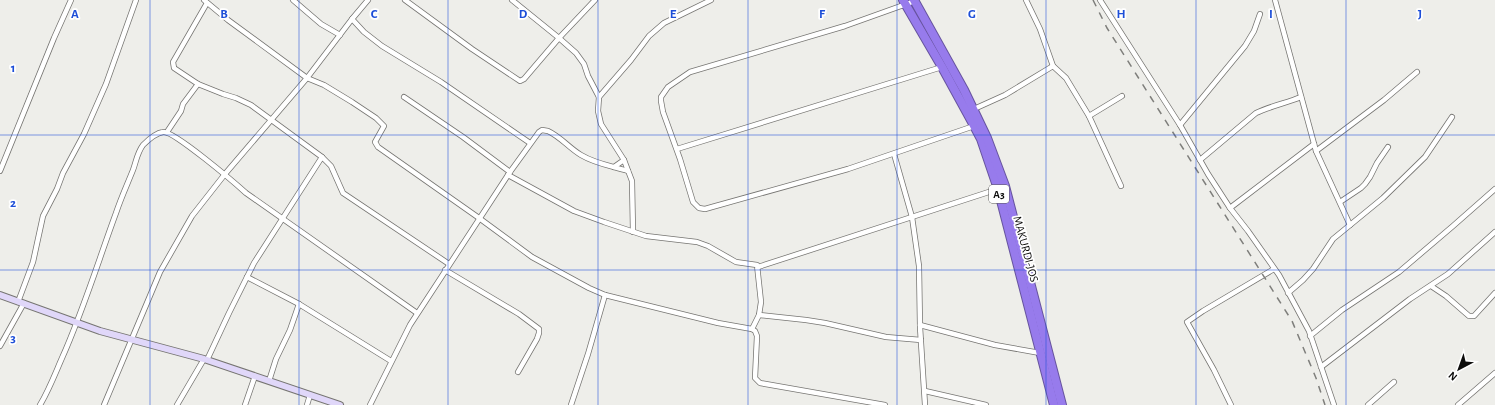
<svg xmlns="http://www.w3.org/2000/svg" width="1495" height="405" viewBox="0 0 1495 405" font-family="'Alegreya Sans',sans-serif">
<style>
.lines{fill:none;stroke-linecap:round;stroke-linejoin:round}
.street-casing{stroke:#767572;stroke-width:6}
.secondary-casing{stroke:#767572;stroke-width:8}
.highway-casing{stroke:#67549e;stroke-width:10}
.street{stroke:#fff;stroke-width:4.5}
.secondary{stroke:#e0d7f9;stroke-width:6}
.highway{stroke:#977bec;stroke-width:8}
.rail{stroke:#7e7e7b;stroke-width:1.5;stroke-dasharray:7 7;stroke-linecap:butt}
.grid{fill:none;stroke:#1d4ed8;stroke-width:1;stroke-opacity:0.55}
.labels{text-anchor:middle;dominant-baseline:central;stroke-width:3.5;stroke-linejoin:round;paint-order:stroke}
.shield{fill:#fff;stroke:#565655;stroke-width:1}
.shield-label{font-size:11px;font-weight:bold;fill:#0d0d0c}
.street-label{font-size:12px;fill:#0d0d0c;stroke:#fff}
.grid-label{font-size:13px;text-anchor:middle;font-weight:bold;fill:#1d4ed8;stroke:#fff;stroke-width:3.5;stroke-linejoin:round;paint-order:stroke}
</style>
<rect width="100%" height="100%" fill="#eeeeea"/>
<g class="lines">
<defs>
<g id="street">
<path d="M204,0L228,20L307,78L324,85L352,102L376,118L384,126L375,142L378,147L479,218L532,257L589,288L605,295L718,323L752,329L755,331L757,336L755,378L760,383L885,405"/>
<path d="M293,0L321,24L340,35"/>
<path d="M368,0L352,19L364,32L382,46L441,82L530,143"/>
<path d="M405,0L472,49L520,81L524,79L559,38L595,0"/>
<path d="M512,0L559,38L576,53L584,64L588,76L599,97L598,111L601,124L624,160L632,181L633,232"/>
<path d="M1026,0L1040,29L1053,66L1066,78L1089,116L1121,186"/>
<path d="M1100,0L1180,125L1208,174L1230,208L1248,231L1279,275L1309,331L1334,405"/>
<path d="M1275,0L1316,151L1350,225"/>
<path d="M915,1L845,26L690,72L668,87L661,97V101L663,112L680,159L693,202L699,208L705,209L712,207L848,169L974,126"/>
<path d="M207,3L173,62L174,68L198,84L223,94L236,98L251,105L322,157"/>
<path d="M404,97L463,137L510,172"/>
<path d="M599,97L631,60L649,36L664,23L711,0"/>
<path d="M974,109L1005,95L1053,66"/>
<path d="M1089,116L1122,96"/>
<path d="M1180,125L1245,46L1254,31L1260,14"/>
<path d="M167,132L181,111L183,104L198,84"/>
<path d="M677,149L942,67"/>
<path d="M1316,151L1384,100L1417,72"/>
<path d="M894,154L912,217L919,266L920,327L925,405"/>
<path d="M1200,160L1256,113C1271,106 1286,103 1301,97"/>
<path d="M614,167L624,160"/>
<path d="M0,171L54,38L71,0"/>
<path d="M508,175L574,211L604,222L646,236L697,242L708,246L736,262L757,265L761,302L759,315L752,329"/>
<path d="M1340,202L1361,188L1365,184L1370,177L1377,163L1388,147"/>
<path d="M1230,208L1314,144"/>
<path d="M758,267L998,189"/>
<path d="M445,270L519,314L539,329V333L537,339L518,372"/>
<path d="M247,277L299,304L391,361"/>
<path d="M1431,286L1446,296L1469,316H1474L1495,293"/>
<path d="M1288,293L1303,280L1313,269L1333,239L1383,198L1425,157L1452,117"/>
<path d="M18,302L33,262L43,216L57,189L63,173L84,134L106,84L136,0"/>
<path d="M759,315L806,320L825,323L886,337L921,340"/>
<path d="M920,325L995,345L1040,353"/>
<path d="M1310,336L1342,310L1399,272L1453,226L1495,189"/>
<path d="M0,346L24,303"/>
<path d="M207,360L229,313L254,263L322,157L331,166L343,193L449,264"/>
<path d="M1321,367L1410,299L1448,274L1495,232"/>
<path d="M269,381L276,359L290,330L299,304"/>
<path d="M925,391L986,405"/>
<path d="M40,405C49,390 55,374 62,358C83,311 98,262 116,213C121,198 127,185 133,170C136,162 137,153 143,145C148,140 156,133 163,132C173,130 235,183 246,193L417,313"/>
<path d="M104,405L160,272L192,216L225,174L307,78L352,19"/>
<path d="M177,405L204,359"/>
<path d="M245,405L255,376"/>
<path d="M307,405L310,395"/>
<path d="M370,405L410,325L510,172L539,132L542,130L548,131C561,137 569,148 581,155C596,164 612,166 628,171"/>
<path d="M571,405L588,354L605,295"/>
<path d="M1231,405L1214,370L1187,322L1203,311L1274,269"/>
<path d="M1368,405L1394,382"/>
<path d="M1458,405L1495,373"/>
</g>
<path id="secondary" d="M0,295L100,331L204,359L340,405"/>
<g id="highway">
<path d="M903,0L942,67L971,120L981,139L998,189L1054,405"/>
<path d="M914,0L964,90L987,138L1005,186L1062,405"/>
</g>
</defs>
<use href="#street" class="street-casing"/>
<use href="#secondary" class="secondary-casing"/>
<use href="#highway" class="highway-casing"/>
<use href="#street" class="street"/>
<use href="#secondary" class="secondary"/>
<use href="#highway" class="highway"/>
<path class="rail" d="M1093,0L1107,28L1292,321L1316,378L1325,405"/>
</g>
<path class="grid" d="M150,0V405M299,0V405M448,0V405M598,0V405M748,0V405M897,0V405M1046,0V405M1196,0V405M1346,0V405M0,135H1495M0,270H1495"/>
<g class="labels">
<rect class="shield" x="989" y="185" width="20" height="18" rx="3"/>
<g class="shield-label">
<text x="999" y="194">A3</text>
</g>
<g class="street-label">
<text transform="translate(1026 249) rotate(75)">MAKURDI-JOS</text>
</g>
</g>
<g class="grid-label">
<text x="75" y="18">A</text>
<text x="224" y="18">B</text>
<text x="374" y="18">C</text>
<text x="523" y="18">D</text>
<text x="673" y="18">E</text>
<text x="822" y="18">F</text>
<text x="972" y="18">G</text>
<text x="1121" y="18">H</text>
<text x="1271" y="18">I</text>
<text x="1420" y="18">J</text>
<text x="13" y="72">1</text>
<text x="13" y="207">2</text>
<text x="13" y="342">3</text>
</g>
<g transform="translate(1459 369) rotate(221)" stroke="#ffffff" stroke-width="3" paint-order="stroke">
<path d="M0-3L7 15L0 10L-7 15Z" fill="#0d0d0c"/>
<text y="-6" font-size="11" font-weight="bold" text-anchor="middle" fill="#0d0d0c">N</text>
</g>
</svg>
